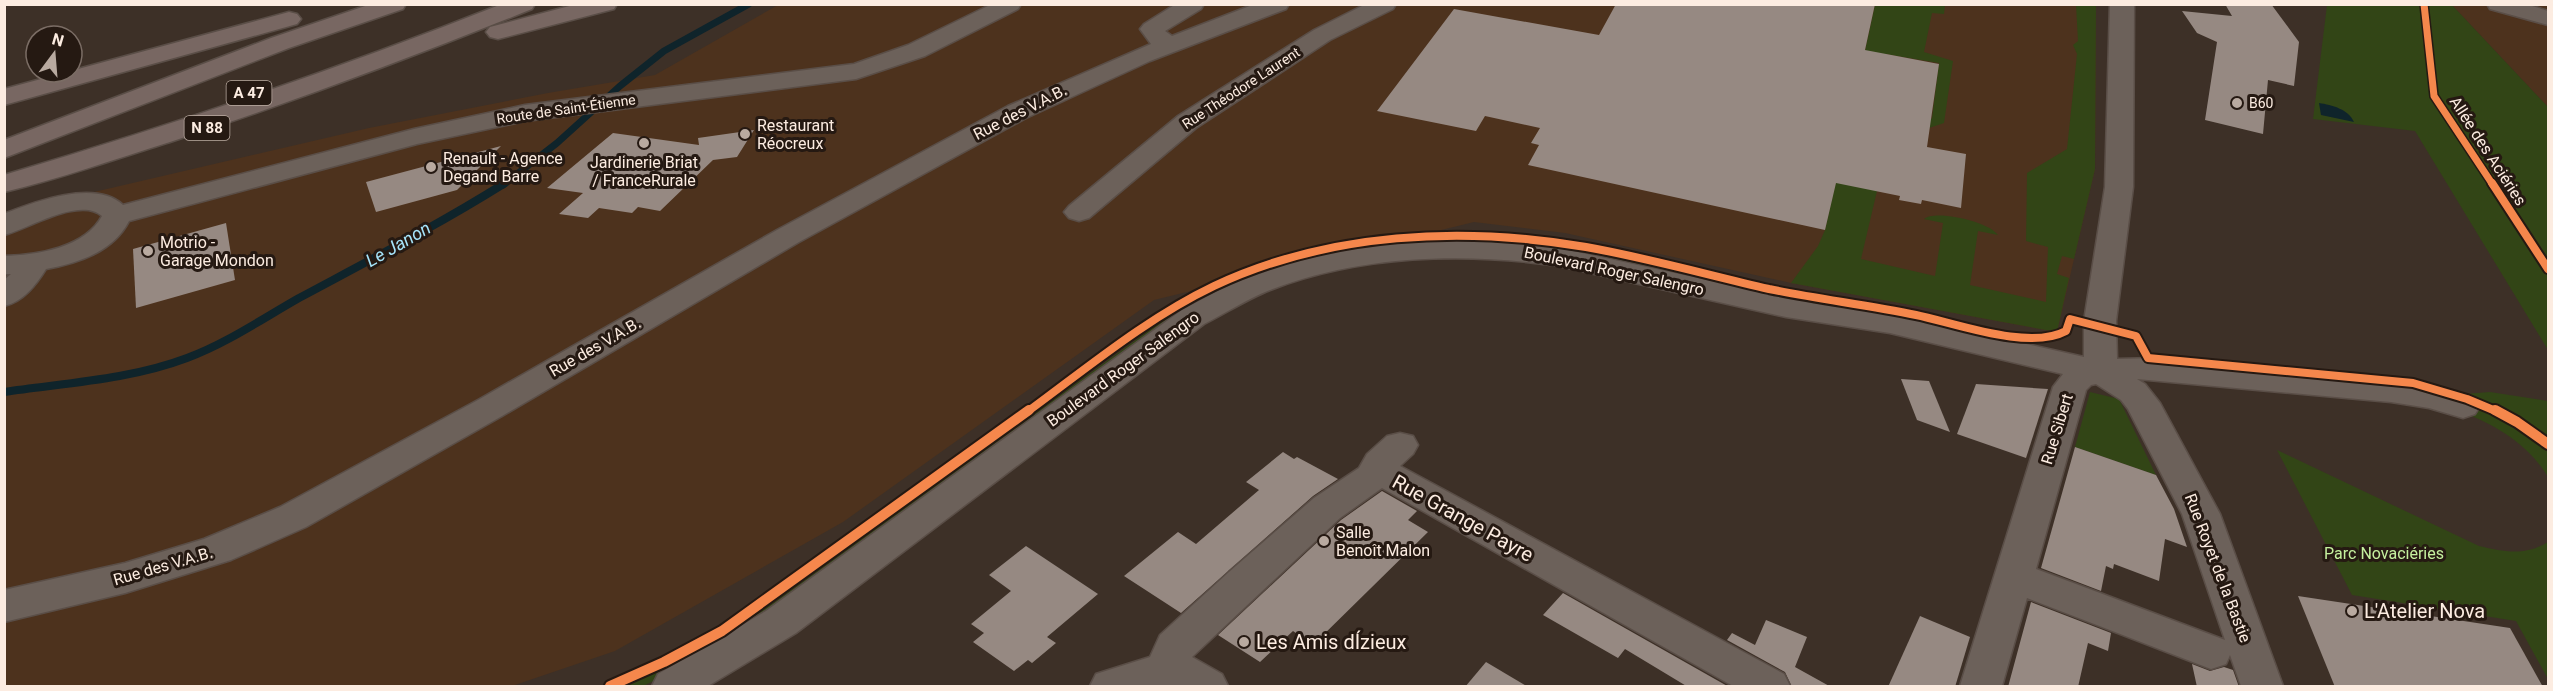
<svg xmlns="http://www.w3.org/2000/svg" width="2553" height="691" viewBox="0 0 2553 691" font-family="Roboto,sans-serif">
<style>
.built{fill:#4d321d}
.green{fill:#324516}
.water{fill:#0f242b}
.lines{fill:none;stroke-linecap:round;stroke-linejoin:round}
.stream-far1{stroke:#0f242b;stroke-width:7}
.stream{stroke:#0f242b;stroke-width:8}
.building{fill:#968982}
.minor-casing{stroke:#5a4e47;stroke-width:3}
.highway-casing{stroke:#5a4e47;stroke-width:3}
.minor{fill:#6c615a;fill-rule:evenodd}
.highway{fill:#786762;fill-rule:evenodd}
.cycleway-far2-casing{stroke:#251912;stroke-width:10}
.cycleway-far1-casing{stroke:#251912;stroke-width:12}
.cycleway-casing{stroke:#251912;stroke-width:14}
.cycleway-far2{stroke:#f5874c;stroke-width:7}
.cycleway-far1{stroke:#f5874c;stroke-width:8}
.cycleway{stroke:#f5874c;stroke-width:10}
.poi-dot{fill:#b9aaa0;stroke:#251912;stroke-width:2}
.labels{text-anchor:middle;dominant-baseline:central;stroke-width:6;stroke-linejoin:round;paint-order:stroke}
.far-street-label{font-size:14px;fill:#fcece1;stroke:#251912}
.far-poi-label{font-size:14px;fill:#fcece1;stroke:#251912;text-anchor:start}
.shield{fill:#251912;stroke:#bcada3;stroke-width:1.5}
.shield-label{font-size:15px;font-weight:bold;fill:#fcece1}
.street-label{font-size:16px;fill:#fcece1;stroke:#251912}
.poi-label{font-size:16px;fill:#fcece1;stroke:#251912;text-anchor:start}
.park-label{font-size:16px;fill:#c5f09e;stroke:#251912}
.water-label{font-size:18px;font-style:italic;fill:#a6e4fa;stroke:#251912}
.near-street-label{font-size:20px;fill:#fcece1;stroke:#251912}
.near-poi-label{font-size:20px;fill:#fcece1;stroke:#251912;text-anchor:start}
</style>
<rect width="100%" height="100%" fill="#3d3027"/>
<g class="built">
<path d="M778,5H2096L2095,169L2057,332L1791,283L1565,233L1474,222L1154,300L843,522L615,651L512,686H5L4,213L369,128L548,93L655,75Z"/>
<path d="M2452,5H2548V107Z"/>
</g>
<g class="green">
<path d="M1875,5H1945L1944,14L1932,13L1924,52L1953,61L1944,123L1917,132L1932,118L1939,63L1885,54L1855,96Z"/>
<path d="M2076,5H2096L2095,169L2074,259L2062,256L2057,274L2069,278L2057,332L1791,283L1818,246L1825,230L1847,132L1877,191L1861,259L1935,276L1943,223L1924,219C1935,209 1990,222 1998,235L1978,231L1970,285L2046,302L2048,247L2026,241L2027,173L2067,149L2077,54L2073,45L2078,41Z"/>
<path d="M2327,5H2452L2548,107V350L2415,131L2313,119Z"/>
<path d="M1438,238C1550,236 1659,267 1768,292H1758L1536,247L1287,265L681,668L643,686H626L679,661L776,601L1191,300C1273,260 1347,241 1438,238Z"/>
<path d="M2090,392L2119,399L2156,475L2075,447Z"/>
<path d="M2490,392L2548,401V477C2529,445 2496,425 2462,412L2464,394Z"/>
<path d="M2277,450L2479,546C2505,552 2525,556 2548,542V679L2516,621L2352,595Z"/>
</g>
<path class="water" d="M2319,103C2332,105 2348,109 2354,122L2321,115Z"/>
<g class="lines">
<path class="stream-far1" d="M503,185L557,143L620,86L664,51L749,4"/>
<path class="stream" d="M4,392C64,383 129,380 187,358C227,343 262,319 299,298C368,261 438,225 505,183"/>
</g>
<g class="building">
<path d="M1616,4H1875L1865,50L1939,64L1927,147L1966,154L1961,208L1922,200L1921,204L1899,200L1900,196L1836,183L1825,230L1528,165L1539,145L1531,143L1540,128L1485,116L1476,131L1377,111L1454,9L1599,35Z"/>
<path d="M2225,4H2271L2299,42L2294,86L2268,80L2263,134L2205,120L2217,42L2197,33L2182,11L2232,16Z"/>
<path d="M754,130L737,157L713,160L660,211L638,207L632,213L599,208L588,218L559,214L583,193L547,188L613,133L699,145L698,138Z"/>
<path d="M501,146L457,190L376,212L366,182Z"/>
<path d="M226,223L235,280L136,308L133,249Z"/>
<path d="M1901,379L1929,381L1950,432L1917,420Z"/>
<path d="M1976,384L2048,389L2026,458L1957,434Z"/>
<path d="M2075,447L2156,475L2174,509L2187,547L2165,539L2159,581L2114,564L2113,569L2106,566L2101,591L2041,568Z"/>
<path d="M1283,452L1294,459L1297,457L1338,479L1313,496L1181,613L1124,576L1178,532L1196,544L1259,490L1246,482Z"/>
<path d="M1382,491L1417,511L1408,520L1428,532L1313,645L1293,631L1260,662L1218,635L1341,520Z"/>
<path d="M1026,546L1098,594L1047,637L1056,643L1032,663L1028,660L1014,671L973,642L984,633L971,624L1011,591L989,575Z"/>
<path d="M1563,593L1729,687H1688L1625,649L1618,658L1543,615Z"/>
<path d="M2298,596L2510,628L2543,687H2335Z"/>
<path d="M2031,602L2111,633L2108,651L2088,643L2078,687H2008Z"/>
<path d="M1920,616L1970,637L1955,687H1888Z"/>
<path d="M1766,620L1807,637L1795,667L1831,687H1792L1785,672L1727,640L1732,633L1755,645Z"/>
<path d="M1486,662L1528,687H1465Z"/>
<path d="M2192,664L2210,671L2224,667L2233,670L2239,687H2197Z"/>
</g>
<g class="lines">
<defs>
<g id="minor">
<path d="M992,4H1021L1018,9L925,56L856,79L525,121L417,144L129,221C113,252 78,263 46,269C36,285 23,302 4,306V280L11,274H4V256C37,255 85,248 102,216C80,196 28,229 4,235V214C34,202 95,179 123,205L414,129L525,105L854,64L908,45Z"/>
<path d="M1176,4H1204L1201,9L1165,31L1172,36L1255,4H1289L1286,9L1150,61L1026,118L799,242L502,416L306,527L231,560L125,593L4,622V590L125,563L204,539L280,507L478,400L777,230L1008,106L1151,44L1140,29L1144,24Z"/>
<path d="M1366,4H1396L1393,9L1330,40L1196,128L1089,218L1079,221L1069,218L1064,212L1069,206L1178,116L1314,30Z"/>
<path d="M2110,4H2134L2133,187L2116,321L2117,359L2157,358L2391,380L2429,386L2475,398L2480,406L2475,414L2463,418L2429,408L2391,402L2137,379L2145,384L2160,403L2220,514L2283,686H2241L2230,655L2226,664L2211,669L2027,598L2002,686H1960L2053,387L2063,374L1890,333L1786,317L1559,266C1464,252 1360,255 1270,290C1247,299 1226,313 1204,324L796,633L708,686H652L658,674L766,611L1182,310C1203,299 1225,286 1247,277C1345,239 1456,232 1559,248L1786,297L1890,313L2084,357V321L2105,187ZM2096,384L2121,400L2128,409L2182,514L2225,640L2036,569L2086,390L2091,385Z"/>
<path d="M2487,4H2526L2548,11V25L2490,9Z"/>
<path d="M1400,433L1413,436L1418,445L1413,454L1400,466L1784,674L1790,686H1733L1382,488L1340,518L1192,657L1222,674L1228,686H1090L1096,674L1150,657L1160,635L1229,572L1314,498L1359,468L1367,454L1387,436Z"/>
</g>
<g id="highway">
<path d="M371,4H406L403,9L289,48L4,158V140L271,38Z"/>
<path d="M502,4H535L532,9C413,57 292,102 170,142C115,159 60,179 4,192V175C173,125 339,69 502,4Z"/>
<path d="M577,4H617L614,9L498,39L490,37L486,32L490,27Z"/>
<path d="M289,12L297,14L301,19L297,24L4,105V89Z"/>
</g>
</defs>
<use href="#minor" class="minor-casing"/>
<use href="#highway" class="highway-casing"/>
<use href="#minor" class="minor"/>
<use href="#highway" class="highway"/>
<defs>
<path id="cycleway-far2" d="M2424,4L2434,96L2493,185"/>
<g id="cycleway-far1">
<path d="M2492,183L2548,269"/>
<path d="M1027,412C1087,368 1147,318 1214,286C1329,232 1462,226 1586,247C1648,258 1708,275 1769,289C1818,299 1867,305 1916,315C1955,323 2029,351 2066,331L2070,319L2136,336L2148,358L2413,383L2467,399L2498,412"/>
</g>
<g id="cycleway">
<path d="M2495,410L2517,422L2548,444"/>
<path d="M610,686L664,662L722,631L1029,410"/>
</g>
</defs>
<use href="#cycleway-far2" class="cycleway-far2-casing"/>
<use href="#cycleway-far1" class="cycleway-far1-casing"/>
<use href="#cycleway" class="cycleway-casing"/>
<use href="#cycleway-far2" class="cycleway-far2"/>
<use href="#cycleway-far1" class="cycleway-far1"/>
<use href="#cycleway" class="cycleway"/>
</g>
<g class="poi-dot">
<circle cx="2237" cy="103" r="6"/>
<circle cx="745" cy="134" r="6"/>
<circle cx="644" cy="143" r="6"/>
<circle cx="431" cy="167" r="6"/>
<circle cx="148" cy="251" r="6"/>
<circle cx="1324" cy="541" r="6"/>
<circle cx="2352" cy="611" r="6"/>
<circle cx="1244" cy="642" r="6"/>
</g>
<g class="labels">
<g class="far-street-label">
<text transform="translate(1241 88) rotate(-33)">Rue Théodore Laurent</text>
<text transform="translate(566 109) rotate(-8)">Route de Saint-Étienne</text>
</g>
<g class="far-poi-label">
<text x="2249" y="103">B60</text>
</g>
<g class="shield">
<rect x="226.5" y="81" width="45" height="24" rx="4.5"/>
<rect x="184.5" y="116" width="45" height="24" rx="4.5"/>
</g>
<g class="shield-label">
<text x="249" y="93">A 47</text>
<text x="207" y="128">N 88</text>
</g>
<g class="street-label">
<text transform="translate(1020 112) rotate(-27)">Rue des V.A.B.</text>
<text transform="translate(2488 151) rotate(57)">Allée des Aciéries</text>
<text transform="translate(1614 271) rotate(12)">Boulevard Roger Salengro</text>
<text transform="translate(595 347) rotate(-30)">Rue des V.A.B.</text>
<text transform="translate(1123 369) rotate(-36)">Boulevard Roger Salengro</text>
<text transform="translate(2057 429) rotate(-73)">Rue Sibert</text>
<text transform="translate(163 566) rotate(-16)">Rue des V.A.B.</text>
<text transform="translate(2218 568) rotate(69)">Rue Royet de la Bastie</text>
</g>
<g class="poi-label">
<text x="757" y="125">Restaurant<tspan x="757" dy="18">Réocreux</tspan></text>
<text x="443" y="158">Renault - Agence<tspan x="443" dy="18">Degand Barre</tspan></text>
<text x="644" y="162" text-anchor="middle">Jardinerie Briat<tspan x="644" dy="18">/ FranceRurale</tspan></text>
<text x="160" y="242">Motrio -<tspan x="160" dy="18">Garage Mondon</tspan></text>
<text x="1336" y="532">Salle<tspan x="1336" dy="18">Benoît Malon</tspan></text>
</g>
<g class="park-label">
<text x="2384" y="553">Parc Novaciéries</text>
</g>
<g class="water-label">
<text transform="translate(398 244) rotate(-30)">Le Janon</text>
</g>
<g class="near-street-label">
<text transform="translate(1463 518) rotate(29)">Rue Grange Payre</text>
</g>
<g class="near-poi-label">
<text x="2364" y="611">L'Atelier Nova</text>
<text x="1256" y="642">Les Amis dÍzieux</text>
</g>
</g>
<rect width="2553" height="691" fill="none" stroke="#fcece1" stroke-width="12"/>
<g transform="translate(54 54) rotate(16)"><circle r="28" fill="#251912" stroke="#7b6d65" stroke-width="1.5"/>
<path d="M0-4.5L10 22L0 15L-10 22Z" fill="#b9aaa0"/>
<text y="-9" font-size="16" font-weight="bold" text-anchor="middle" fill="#fcece1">N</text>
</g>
</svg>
